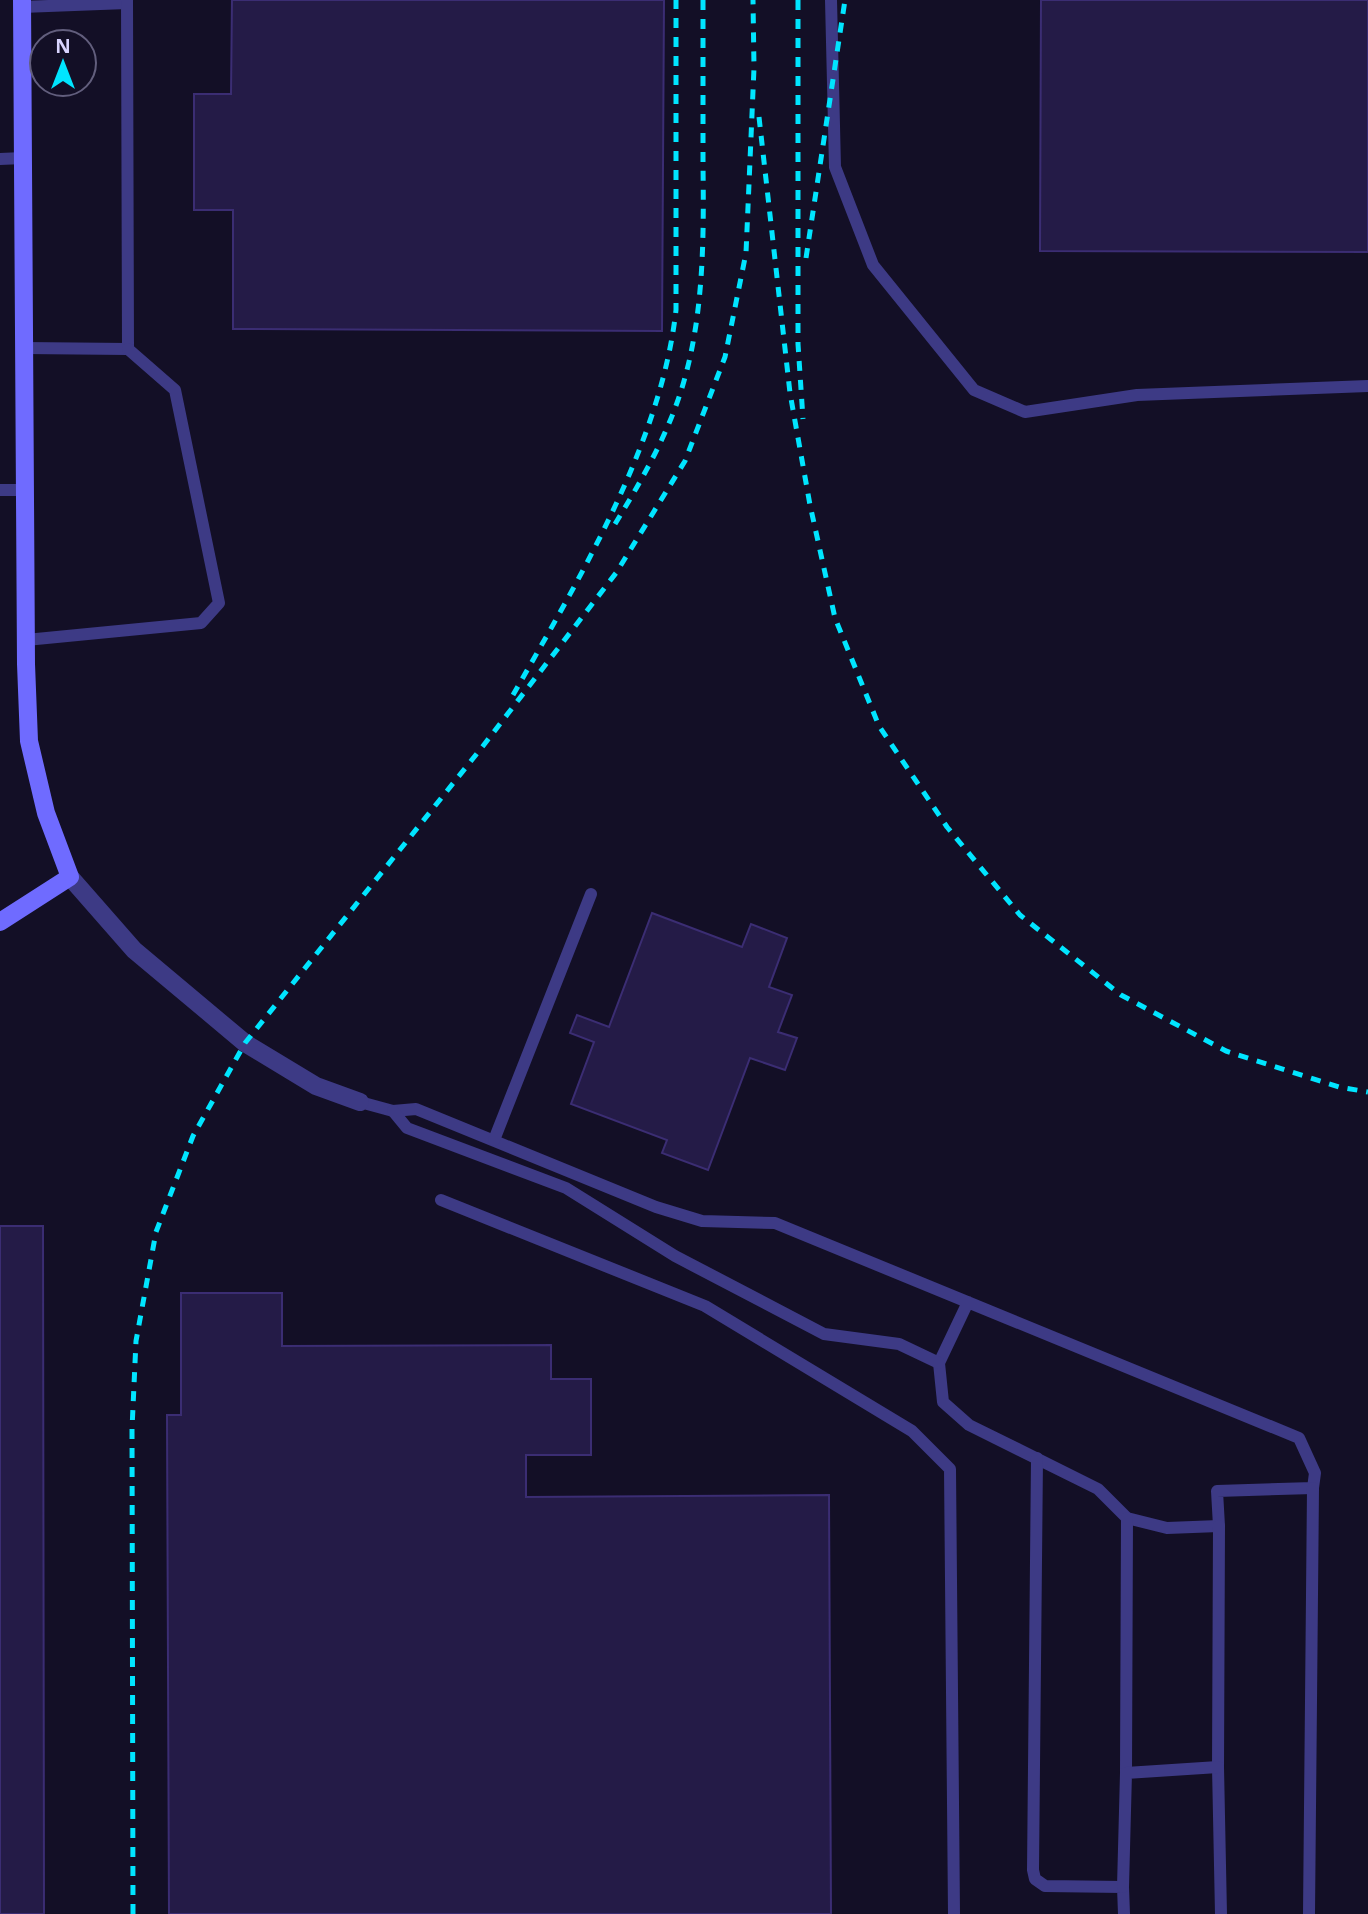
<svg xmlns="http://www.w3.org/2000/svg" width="1368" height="1914" viewBox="0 0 1368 1914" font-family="'Open Sans',sans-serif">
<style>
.building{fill:#241b47;stroke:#3b2d73;stroke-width:2}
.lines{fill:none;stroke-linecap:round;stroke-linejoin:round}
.lane{stroke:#3d3a85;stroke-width:12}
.street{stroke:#3d3a85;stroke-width:18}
.secondary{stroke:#6f6bff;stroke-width:18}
.rail{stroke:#00e5ff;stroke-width:5;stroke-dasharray:10 9;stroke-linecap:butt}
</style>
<rect width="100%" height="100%" fill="#130f26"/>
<g class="building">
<path d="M232,0H664L662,331L233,329V210H194V94H231Z"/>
<path d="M1041,0H1368V252L1040,251Z"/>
<path d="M652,913L742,947L751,924L787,938L769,987L792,995L778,1032L797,1038L785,1070L750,1058L708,1170L662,1153L667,1140L571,1104L594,1042L570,1033L577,1015L609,1027Z"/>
<path d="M0,1226H43L44,1914H0Z"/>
<path d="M181,1293H282V1346L551,1345V1379H591V1455H526V1497L829,1495L831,1914H169L167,1415H181Z"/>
</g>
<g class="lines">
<g class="lane">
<path d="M831,0L835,167L873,265L974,390L1025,412L1137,395L1368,386"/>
<path d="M22,7L127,3"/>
<path d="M0,159L23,158"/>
<path d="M24,348L128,349L127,0"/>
<path d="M0,490H25"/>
<path d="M26,640L201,623L219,603L175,390L128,349"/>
<path d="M360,1102L393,1111L416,1109L656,1207L702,1221L775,1223L1299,1438L1315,1473L1313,1488L1217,1491L1219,1526L1167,1528L1127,1518L1098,1489L969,1425L943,1402L939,1363L968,1302"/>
<path d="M393,1111L407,1128L566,1188L675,1256L824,1334L899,1344L939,1363"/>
<path d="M494,1140L591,894"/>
<path d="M441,1200L705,1306L912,1431L950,1469L954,1914"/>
<path d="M1037,1458L1033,1870L1035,1879L1045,1886L1123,1887L1124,1914"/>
<path d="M1219,1526L1218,1767L1221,1914"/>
<path d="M1126,1773L1127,1518"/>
<path d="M1123,1887L1126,1773L1218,1767"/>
<path d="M1309,1914L1313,1488"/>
</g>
<path class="street" d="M70,877L134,950L245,1043L316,1086L360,1102"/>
<path class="secondary" d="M0,922L70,877L46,813L29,741L26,664L22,0"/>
<g class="rail">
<path d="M798,0V344L803,419"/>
<path d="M759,117L790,393L810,505L835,618L879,726L947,827L1020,915L1121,995L1226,1051L1339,1087L1368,1092"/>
<path d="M806,258L845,0"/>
<path d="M615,524C637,488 659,450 674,411C704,333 704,246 703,165C703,110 703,55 703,0"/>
<path d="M513,695C579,579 661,444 676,310V0"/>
<path d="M133,1914L132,1429L136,1341L156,1232L193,1136L245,1043L483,746L616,573L685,461L725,357L746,253L754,68L753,0"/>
</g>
</g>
<g transform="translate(63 63)"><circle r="33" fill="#130f26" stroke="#625e7d" stroke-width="2"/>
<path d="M0-5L12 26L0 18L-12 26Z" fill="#00e5ff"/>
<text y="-10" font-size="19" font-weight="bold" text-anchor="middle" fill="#d9d4ff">N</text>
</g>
</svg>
